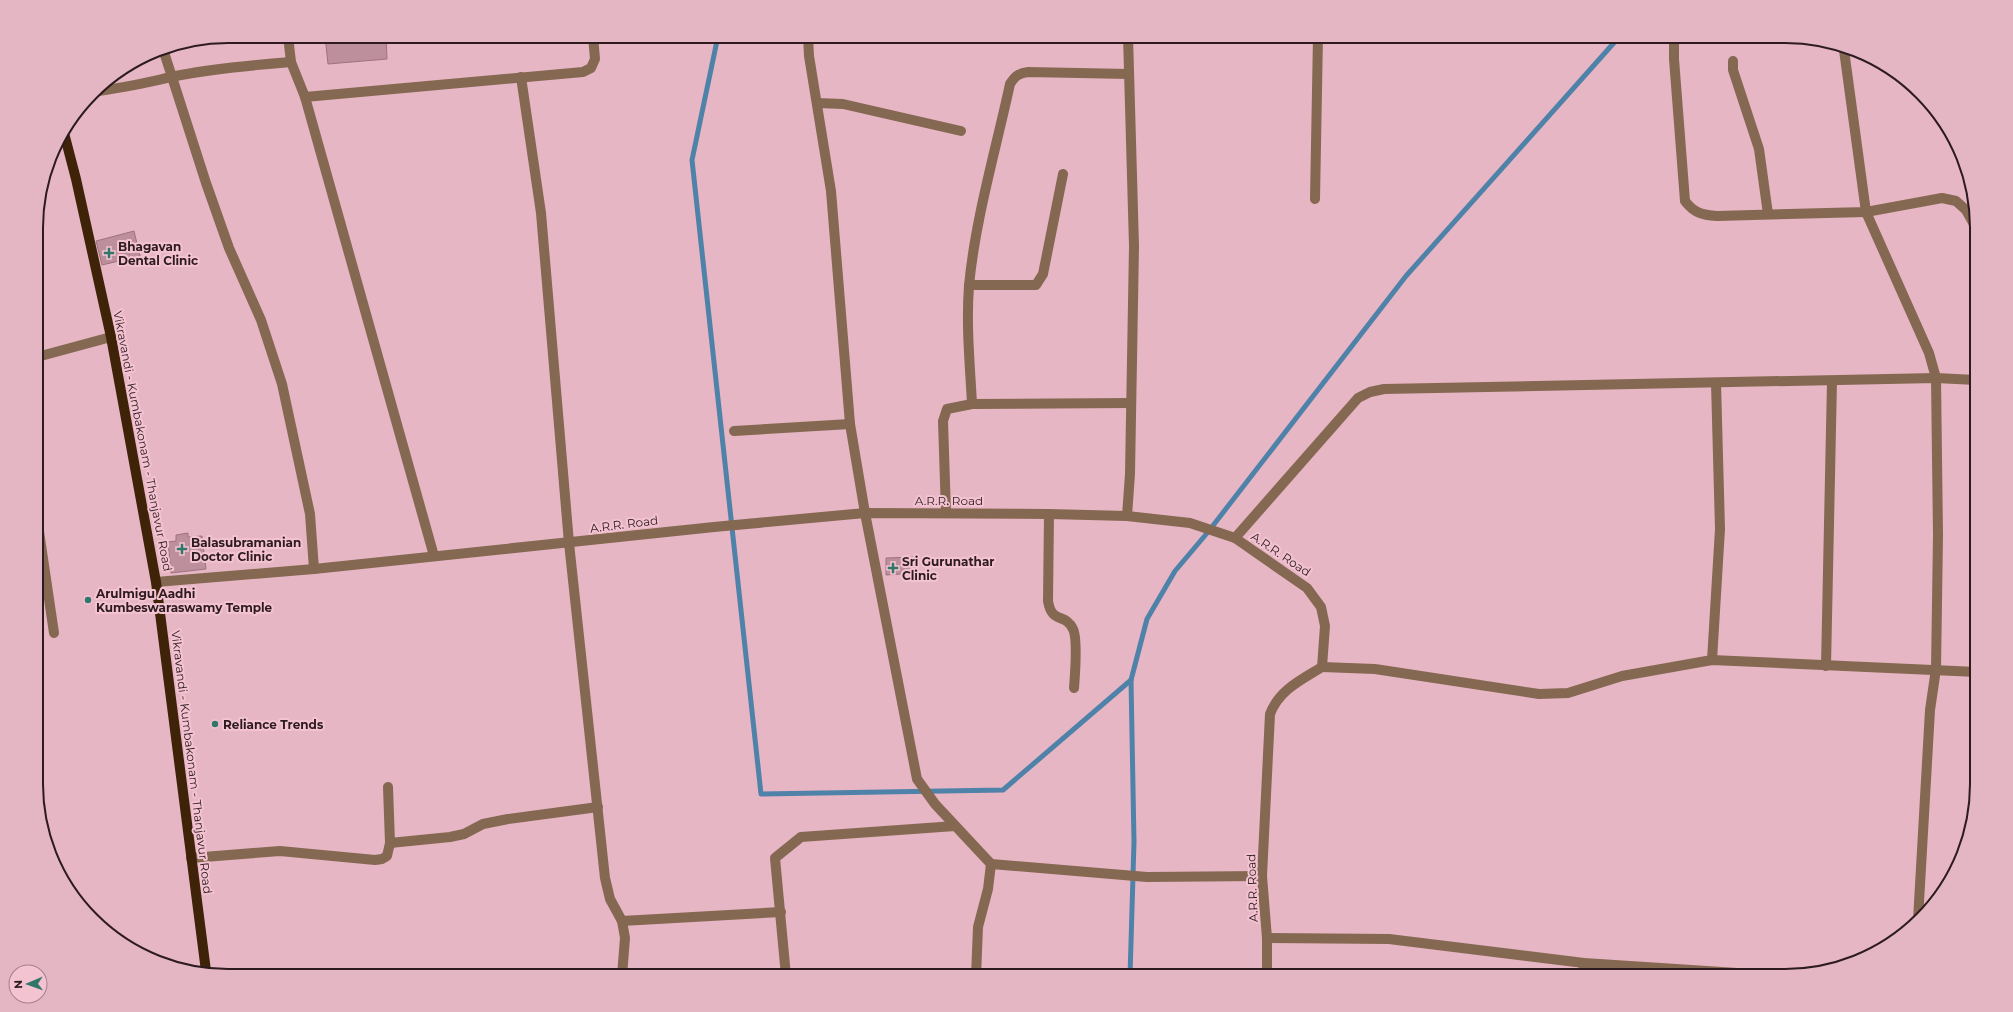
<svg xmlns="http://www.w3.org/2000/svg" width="2013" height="1012" viewBox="0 0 2013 1012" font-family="Montserrat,sans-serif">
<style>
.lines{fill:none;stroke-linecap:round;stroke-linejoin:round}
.stream{stroke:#4f82a8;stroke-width:5}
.building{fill:#bd8e9c;stroke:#9f727f}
.minor{stroke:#856851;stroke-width:10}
.major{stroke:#3f2309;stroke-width:10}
.poi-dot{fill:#32766a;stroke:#f4c3d1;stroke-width:1.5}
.labels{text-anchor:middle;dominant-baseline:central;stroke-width:4;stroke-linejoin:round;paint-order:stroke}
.poi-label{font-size:12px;font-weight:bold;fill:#2d1b20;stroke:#f4c3d1;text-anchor:start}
.street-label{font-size:12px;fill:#2d1b20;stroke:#f4c3d1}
.rim{fill:none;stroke:#2d1b20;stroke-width:2}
</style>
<rect width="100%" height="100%" fill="#e7b6c4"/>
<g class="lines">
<g class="stream">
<path d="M718,36L692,160L761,794L1003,790L1131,680"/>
<path d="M1130,976L1134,842L1131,680L1147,619L1175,571L1208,532L1406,276L1620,36"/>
</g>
</g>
<g class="building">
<path d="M325,36H386L387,59L328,64Z"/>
<path d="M134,231L140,256L102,265L96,241Z"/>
<path d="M188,533V537L202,536L206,569L171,573L168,542L176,541V535Z"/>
<path d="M916,557V573L886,575V558Z"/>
</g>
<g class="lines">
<g class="minor">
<path d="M288,36L291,62L305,97L434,556"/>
<path d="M808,36L809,56L831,191L850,424L865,513L917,779L935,804L991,864L988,889L978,927L976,976"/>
<path d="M1674,36V59L1685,201C1694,213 1702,215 1717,216L1866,212L1942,198L1956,201L1966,210L1975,226"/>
<path d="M163,49L206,183L229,248L261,320L282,384L310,514L314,569"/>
<path d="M1844,50L1866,212L1929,353L1936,378L1938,535L1936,669L1930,710L1918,920"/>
<path d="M1733,61V70L1759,149L1768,214"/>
<path d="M521,77L541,213L569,543L605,878L610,899L622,921L625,938L622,976"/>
<path d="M96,91C125,88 152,81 181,75C218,68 254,65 291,62"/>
<path d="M305,97L583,72L591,68L595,59L593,36"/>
<path d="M817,103L843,104L961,131"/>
<path d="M1315,199L1318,36"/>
<path d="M969,285H1036L1043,274L1063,174"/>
<path d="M37,357L111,337"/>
<path d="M972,404C970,365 966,325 969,286C975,220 996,149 1010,84C1015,76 1019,73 1028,72L1129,74"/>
<path d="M734,431L850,424"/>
<path d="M946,513L943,421L947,409L972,404L1131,403"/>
<path d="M1049,514L1048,601C1052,625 1065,612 1073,629C1078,639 1075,675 1074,688"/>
<path d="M1127,516L1130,474L1134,246L1128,36"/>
<path d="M37,518L54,633"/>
<path d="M1235,538L1358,398L1370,392L1384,389L1936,378L1976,380"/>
<path d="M156,582L314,569L714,527L865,513L1049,514L1127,516L1190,523L1235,538L1307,588L1321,607L1325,626L1322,667C1301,680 1279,690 1270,714L1262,876L1267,938V976"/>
<path d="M1712,660L1720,529L1716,383"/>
<path d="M1826,666L1832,381"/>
<path d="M1322,667L1375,669L1539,694L1568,693L1622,676L1712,660L1977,672"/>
<path d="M390,843L450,837L464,834L483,824L508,819L598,807"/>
<path d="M191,858L280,851L375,860L382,859L387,856L390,843L388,787"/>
<path d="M991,864L1147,877L1262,876"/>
<path d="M622,921L781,912"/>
<path d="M1267,938L1389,939L1584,963L1784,976"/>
<path d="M786,976L775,858L801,837L955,826"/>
<path d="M1583,976L1584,963"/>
</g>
<path class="major" d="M64,133L76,179L111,337L156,582L206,971"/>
</g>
<g class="poi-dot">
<path d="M107 247h4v4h4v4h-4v4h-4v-4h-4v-4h4z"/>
<path d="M180 543h4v4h4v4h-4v4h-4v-4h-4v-4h4z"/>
<path d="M891 562h4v4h4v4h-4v4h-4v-4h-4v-4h4z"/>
<circle cx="88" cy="600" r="4"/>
<circle cx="215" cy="724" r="4"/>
</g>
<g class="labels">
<g class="poi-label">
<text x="118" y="246">Bhagavan<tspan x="118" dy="14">Dental Clinic</tspan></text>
<text x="191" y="542">Balasubramanian<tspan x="191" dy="14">Doctor Clinic</tspan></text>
<text x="902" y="561">Sri Gurunathar<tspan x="902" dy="14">Clinic</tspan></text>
<text x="96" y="593">Arulmigu Aadhi<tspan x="96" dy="14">Kumbeswaraswamy Temple</tspan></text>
<text x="223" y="724">Reliance Trends</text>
</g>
<g class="street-label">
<text transform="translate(143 441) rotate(79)">Vikravandi - Kumbakonam - Thanjavur Road</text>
<text x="949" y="500">A.R.R. Road</text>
<text transform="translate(624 524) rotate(-7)">A.R.R. Road</text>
<text transform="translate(1281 554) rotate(34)">A.R.R. Road</text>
<text transform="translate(192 762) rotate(83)">Vikravandi - Kumbakonam - Thanjavur Road</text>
<text transform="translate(1252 888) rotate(-92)">A.R.R. Road</text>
</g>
</g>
<path d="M0 0H2013V1012H0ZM228 43H1785A185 185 0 0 1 1970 228V784A185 185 0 0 1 1785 969H228A185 185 0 0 1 43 784V228A185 185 0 0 1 228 43Z" fill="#e4b6c3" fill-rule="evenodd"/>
<path class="rim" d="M228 43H1785A185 185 0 0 1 1970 228V784A185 185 0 0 1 1785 969H228A185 185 0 0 1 43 784V228A185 185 0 0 1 228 43Z"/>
<g transform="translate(28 984) rotate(268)"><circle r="19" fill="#f4c3d1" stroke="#a4808a"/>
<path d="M0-3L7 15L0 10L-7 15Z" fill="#32766a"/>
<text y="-6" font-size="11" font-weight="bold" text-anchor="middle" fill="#2d1b20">N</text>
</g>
</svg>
